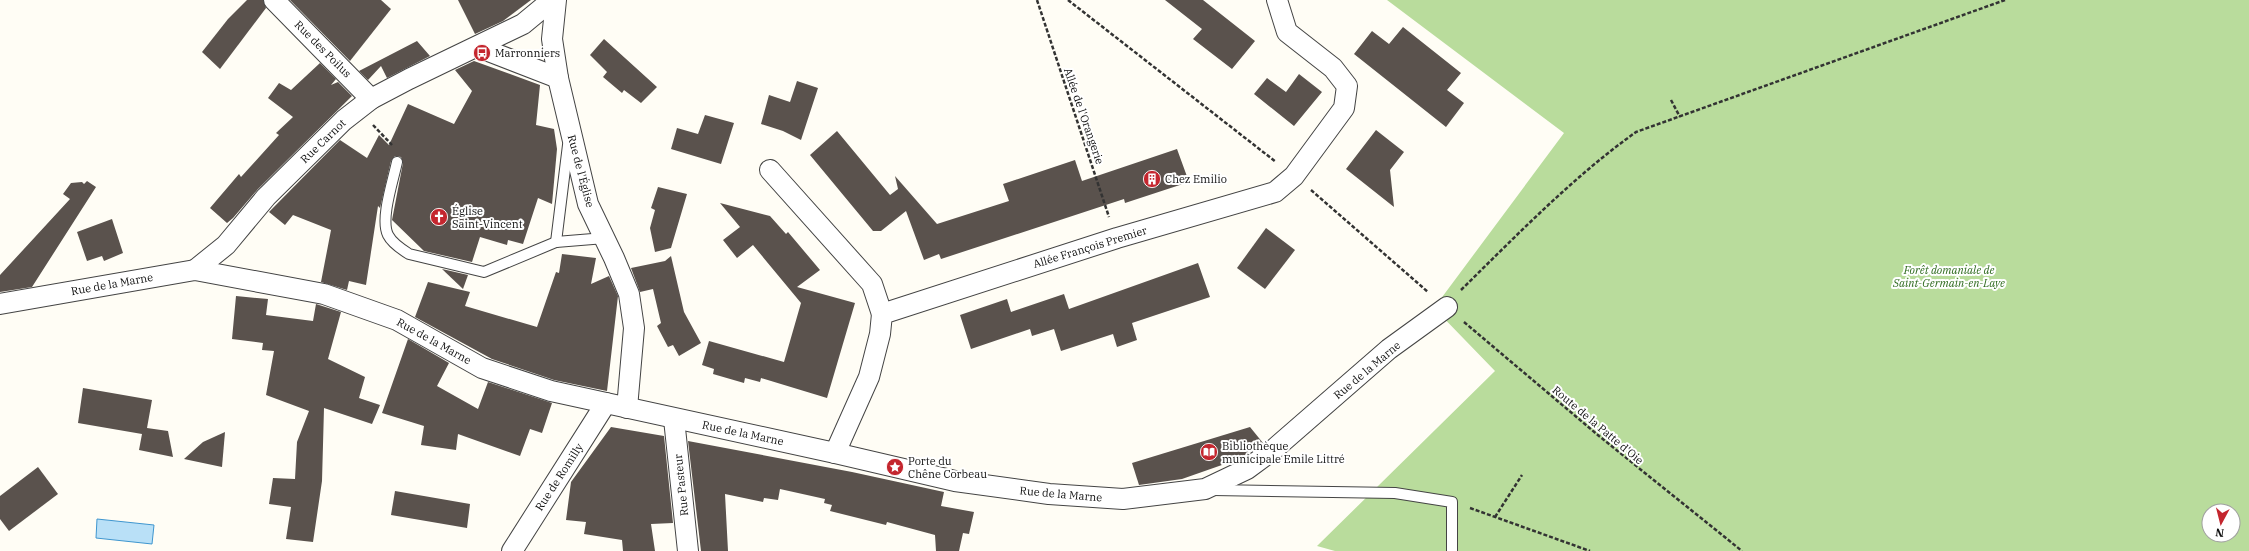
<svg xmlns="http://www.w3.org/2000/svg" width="2249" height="551" viewBox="0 0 2249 551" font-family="'IBM Plex Serif',serif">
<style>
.forest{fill:#b9dc9c;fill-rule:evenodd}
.water{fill:#b9e0f7;stroke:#3f96cf}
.building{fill:#5a524d}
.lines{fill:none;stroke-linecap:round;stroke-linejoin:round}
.service-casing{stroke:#444;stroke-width:12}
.minor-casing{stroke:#444;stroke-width:22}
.path{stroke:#333;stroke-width:2.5;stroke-dasharray:4 2;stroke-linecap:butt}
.service{stroke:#fff;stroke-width:10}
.minor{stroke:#fff;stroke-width:20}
.labels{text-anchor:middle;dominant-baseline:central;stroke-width:4;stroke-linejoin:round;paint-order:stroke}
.street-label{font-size:11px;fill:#111;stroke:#fff}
.poi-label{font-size:11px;fill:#111;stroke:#fff;text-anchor:start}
.park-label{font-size:11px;font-style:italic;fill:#2f6b1f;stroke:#fff}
</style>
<rect width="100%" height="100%" fill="#fffdf5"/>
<path class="forest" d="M1387,0H2249V551H1335L1317,546L1495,371L1434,308L1564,133ZM2209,511H2233V535H2209Z"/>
<path class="water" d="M97,519L154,525L152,544L96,538Z"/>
<g class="building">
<path d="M247,0H263L266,8L220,69L202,52L228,19Z"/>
<path d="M290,0H381L391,9L350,61Z"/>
<path d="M458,0H531L503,21L475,34Z"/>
<path d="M1165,0H1203L1255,41L1232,69L1193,39L1202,29Z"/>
<path d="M1403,27L1461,73L1447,90L1464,103L1446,127L1354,54L1372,31L1389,44Z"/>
<path d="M604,39L657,87L641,103L624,90L622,93L603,77L607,72L590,55Z"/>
<path d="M417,41L430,56L387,78L381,66L368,80L359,71Z"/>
<path d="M474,61L540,85L536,125L554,129L557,149L552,204L538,198L523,244L508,240L507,245L480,237L472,262L424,251L392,220L403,163L401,157L395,156L391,161L380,208L378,206L366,285L349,281L347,290L321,282L331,230L293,215L285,225L269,212L340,140L367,158L379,135L389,145L408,104L454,124L472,91L455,70Z"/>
<path d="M320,63L336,79L331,85L338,82L352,96L258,189L233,218L227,223L210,208L239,174L241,177L279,135L276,133L293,117L268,98L279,83L291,90Z"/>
<path d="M1299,74L1322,92L1294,126L1254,94L1267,78L1286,92Z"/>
<path d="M797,81L818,88L801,140L783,131L761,124L769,95L790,102Z"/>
<path d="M705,115L734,123L721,164L671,149L677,128L698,134Z"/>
<path d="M1376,130L1404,152L1390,170L1394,207L1346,169Z"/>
<path d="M837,131L890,195L898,189L895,176L937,224L1009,201L1003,184L1075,160L1082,181L1177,149L1189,182L1125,203L1124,199L941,259L939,254L924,260L906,211L881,231H873L810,155Z"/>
<path d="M87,181L96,187L32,287L0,292V275L70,199L63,194L71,183L82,182L84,184Z"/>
<path d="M658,187L687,194L671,248L655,252L650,228L655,210L651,208Z"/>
<path d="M720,203L770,216L786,234L788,232L820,270L797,287L855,303L827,398L761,378L760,382L745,378L744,383L713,374L714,369L702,365L709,341L784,362L801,303L753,245L737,258L723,240L740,227Z"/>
<path d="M112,219L123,253L104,261L102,256L87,261L77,232Z"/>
<path d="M1266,228L1295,250L1265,289L1237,268Z"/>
<path d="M562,254L596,258L591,284L609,276L618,296L607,391L554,380L492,359L415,317L428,282L470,292L465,306L537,327L556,272L559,273Z"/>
<path d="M671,256L684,312L701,343L679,356L673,345L668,347L657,326L661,323L653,289L640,292L631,268L665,261Z"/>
<path d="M1198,263L1210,297L1132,323L1137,340L1117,347L1113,334L1061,351L1054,329L1032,336L1030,329L971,349L960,315L1007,299L1011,312L1064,294L1069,309Z"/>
<path d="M442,269L468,275L463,289Z"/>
<path d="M236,296L268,299L266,315L313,321L316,304L341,312L328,359L365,377L359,398L380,405L372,424L324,408L322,481L313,542L286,539L291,507L269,504L273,478L295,479L297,442L309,411L266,395L274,351L262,350L263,343L232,339Z"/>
<path d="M408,339L449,363L437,386L478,409L488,382L552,403L542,433L530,429L520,456L458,434L456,450L421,445L424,426L382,413Z"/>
<path d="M83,388L152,400L147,428L168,431L173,457L139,450L142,434L78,423Z"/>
<path d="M611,427L664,436L673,523L651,524L655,551H623L622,540L584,534L586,522L566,520L571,482Z"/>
<path d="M1250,427L1263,443L1239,459L1182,479L1139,485L1132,463Z"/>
<path d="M225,432L222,467L184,459L203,442Z"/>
<path d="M688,441L852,472L944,492L941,506L974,512L969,534L963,533L959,551H936L935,535L887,522L886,525L830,511L832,505L824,503L825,499L780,489L778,500L764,498L763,502L725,494L728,551H701Z"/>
<path d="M38,467L58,494L9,531L0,519V496Z"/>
<path d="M395,491L470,504L467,528L391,515Z"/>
</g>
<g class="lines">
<defs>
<g id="service">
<path d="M397,162C393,181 380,219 388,235C392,243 401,249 409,254L484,272L556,242L605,238"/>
<path d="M556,242L568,145"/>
<path d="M1213,490L1395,493L1452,502V551"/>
</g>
<g id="minor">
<path d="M274,0L371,99"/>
<path d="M556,0L552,39L558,78L588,204L614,258L629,294L634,328L627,408"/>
<path d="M478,47L558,78"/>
<path d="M770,170L872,284L882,314"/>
<path d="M195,270L226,245L266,197L344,120L371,99L409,79L523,24L552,0"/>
<path d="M0,304L195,270L324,294L397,320L482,368L551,391L835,453L955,481L1049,494L1123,499L1205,489L1247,469L1273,450L1389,349L1447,307"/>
<path d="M674,419L688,551"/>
<path d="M835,453L869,377L880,334L882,314L1117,238L1275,192L1294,176L1344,108L1347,86L1333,68L1287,32L1277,0"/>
<path d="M512,551L606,403"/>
</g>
</defs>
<use href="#service" class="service-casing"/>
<use href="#minor" class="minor-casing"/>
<g class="path">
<path d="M1037,0L1109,217"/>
<path d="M1068,0L1276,162"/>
<path d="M1671,100L1680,117"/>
<path d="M373,125L392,145"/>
<path d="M1311,190L1428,292"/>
<path d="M1461,290C1517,235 1573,177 1636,132L2005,0"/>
<path d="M1464,322L1599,436L1742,551"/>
<path d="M1470,508L1590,551"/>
<path d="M1495,517L1522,475"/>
</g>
<use href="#service" class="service"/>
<use href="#minor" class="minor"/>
</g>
<defs>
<symbol id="bus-disc" viewBox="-11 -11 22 22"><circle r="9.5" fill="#c4262e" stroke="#fff"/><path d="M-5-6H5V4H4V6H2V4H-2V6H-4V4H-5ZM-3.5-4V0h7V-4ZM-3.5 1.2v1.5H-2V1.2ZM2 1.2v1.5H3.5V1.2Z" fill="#fff"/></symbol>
<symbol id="building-disc" viewBox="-11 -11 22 22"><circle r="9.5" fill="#c4262e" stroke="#fff"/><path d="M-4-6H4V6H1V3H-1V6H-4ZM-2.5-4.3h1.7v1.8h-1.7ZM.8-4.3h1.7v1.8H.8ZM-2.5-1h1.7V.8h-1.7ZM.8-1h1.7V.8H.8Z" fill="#fff"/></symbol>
<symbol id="church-disc" viewBox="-11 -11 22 22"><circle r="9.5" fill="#c4262e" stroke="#fff"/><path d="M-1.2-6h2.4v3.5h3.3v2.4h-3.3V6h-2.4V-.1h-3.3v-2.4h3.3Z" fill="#fff"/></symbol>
<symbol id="library-disc" viewBox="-11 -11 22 22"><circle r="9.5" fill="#c4262e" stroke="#fff"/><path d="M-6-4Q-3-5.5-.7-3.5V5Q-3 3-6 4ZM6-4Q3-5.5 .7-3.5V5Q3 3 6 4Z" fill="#fff"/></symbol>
<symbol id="sight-disc" viewBox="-11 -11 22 22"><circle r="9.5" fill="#c4262e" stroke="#fff"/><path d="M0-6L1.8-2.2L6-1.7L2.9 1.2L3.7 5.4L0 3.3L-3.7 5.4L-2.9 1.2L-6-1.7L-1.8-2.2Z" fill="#fff"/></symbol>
</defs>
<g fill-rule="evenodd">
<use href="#bus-disc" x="472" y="43" width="20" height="20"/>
<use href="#building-disc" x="1142" y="169" width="20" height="20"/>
<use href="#church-disc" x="429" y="207" width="20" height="20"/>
<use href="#library-disc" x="1199" y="442" width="20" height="20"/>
<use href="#sight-disc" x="885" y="457" width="20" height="20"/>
</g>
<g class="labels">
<g class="street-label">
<text transform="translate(323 49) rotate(45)">Rue des Poilus</text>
<text transform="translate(1084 116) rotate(71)">Allée de l'Orangerie</text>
<text transform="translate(323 141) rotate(-44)">Rue Carnot</text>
<text transform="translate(581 171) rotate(75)">Rue de l'Église</text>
<text transform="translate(1090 247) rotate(-17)">Allée François Premier</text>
<text transform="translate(112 284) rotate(-10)">Rue de la Marne</text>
<text transform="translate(434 341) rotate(29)">Rue de la Marne</text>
<text transform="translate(1367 370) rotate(-40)">Rue de la Marne</text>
<text transform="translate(1598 425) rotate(40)">Route de la Patte d'Oie</text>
<text transform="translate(743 433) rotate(12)">Rue de la Marne</text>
<text transform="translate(559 477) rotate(-57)">Rue de Romilly</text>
<text transform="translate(681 485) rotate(-96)">Rue Pasteur</text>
<text transform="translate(1061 494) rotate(5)">Rue de la Marne</text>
</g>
<g class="poi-label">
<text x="495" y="53">Marronniers</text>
<text x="1165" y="179">Chez Emilio</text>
<text x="452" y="211">Église<tspan x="452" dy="13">Saint-Vincent</tspan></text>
<text x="1222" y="446">Bibliothèque<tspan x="1222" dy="13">municipale Emile Littré</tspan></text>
<text x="908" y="461">Porte du<tspan x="908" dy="13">Chêne Corbeau</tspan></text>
</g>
<g class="park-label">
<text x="1949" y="270">Forêt domaniale de<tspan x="1949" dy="13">Saint-Germain-en-Laye</tspan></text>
</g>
</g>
<g transform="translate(2221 523) rotate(187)"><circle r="19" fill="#ffffff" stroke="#a0a0a0"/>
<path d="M0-3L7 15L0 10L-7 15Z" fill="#c4262e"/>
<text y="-6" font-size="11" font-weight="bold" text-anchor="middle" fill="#111111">N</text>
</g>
</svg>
